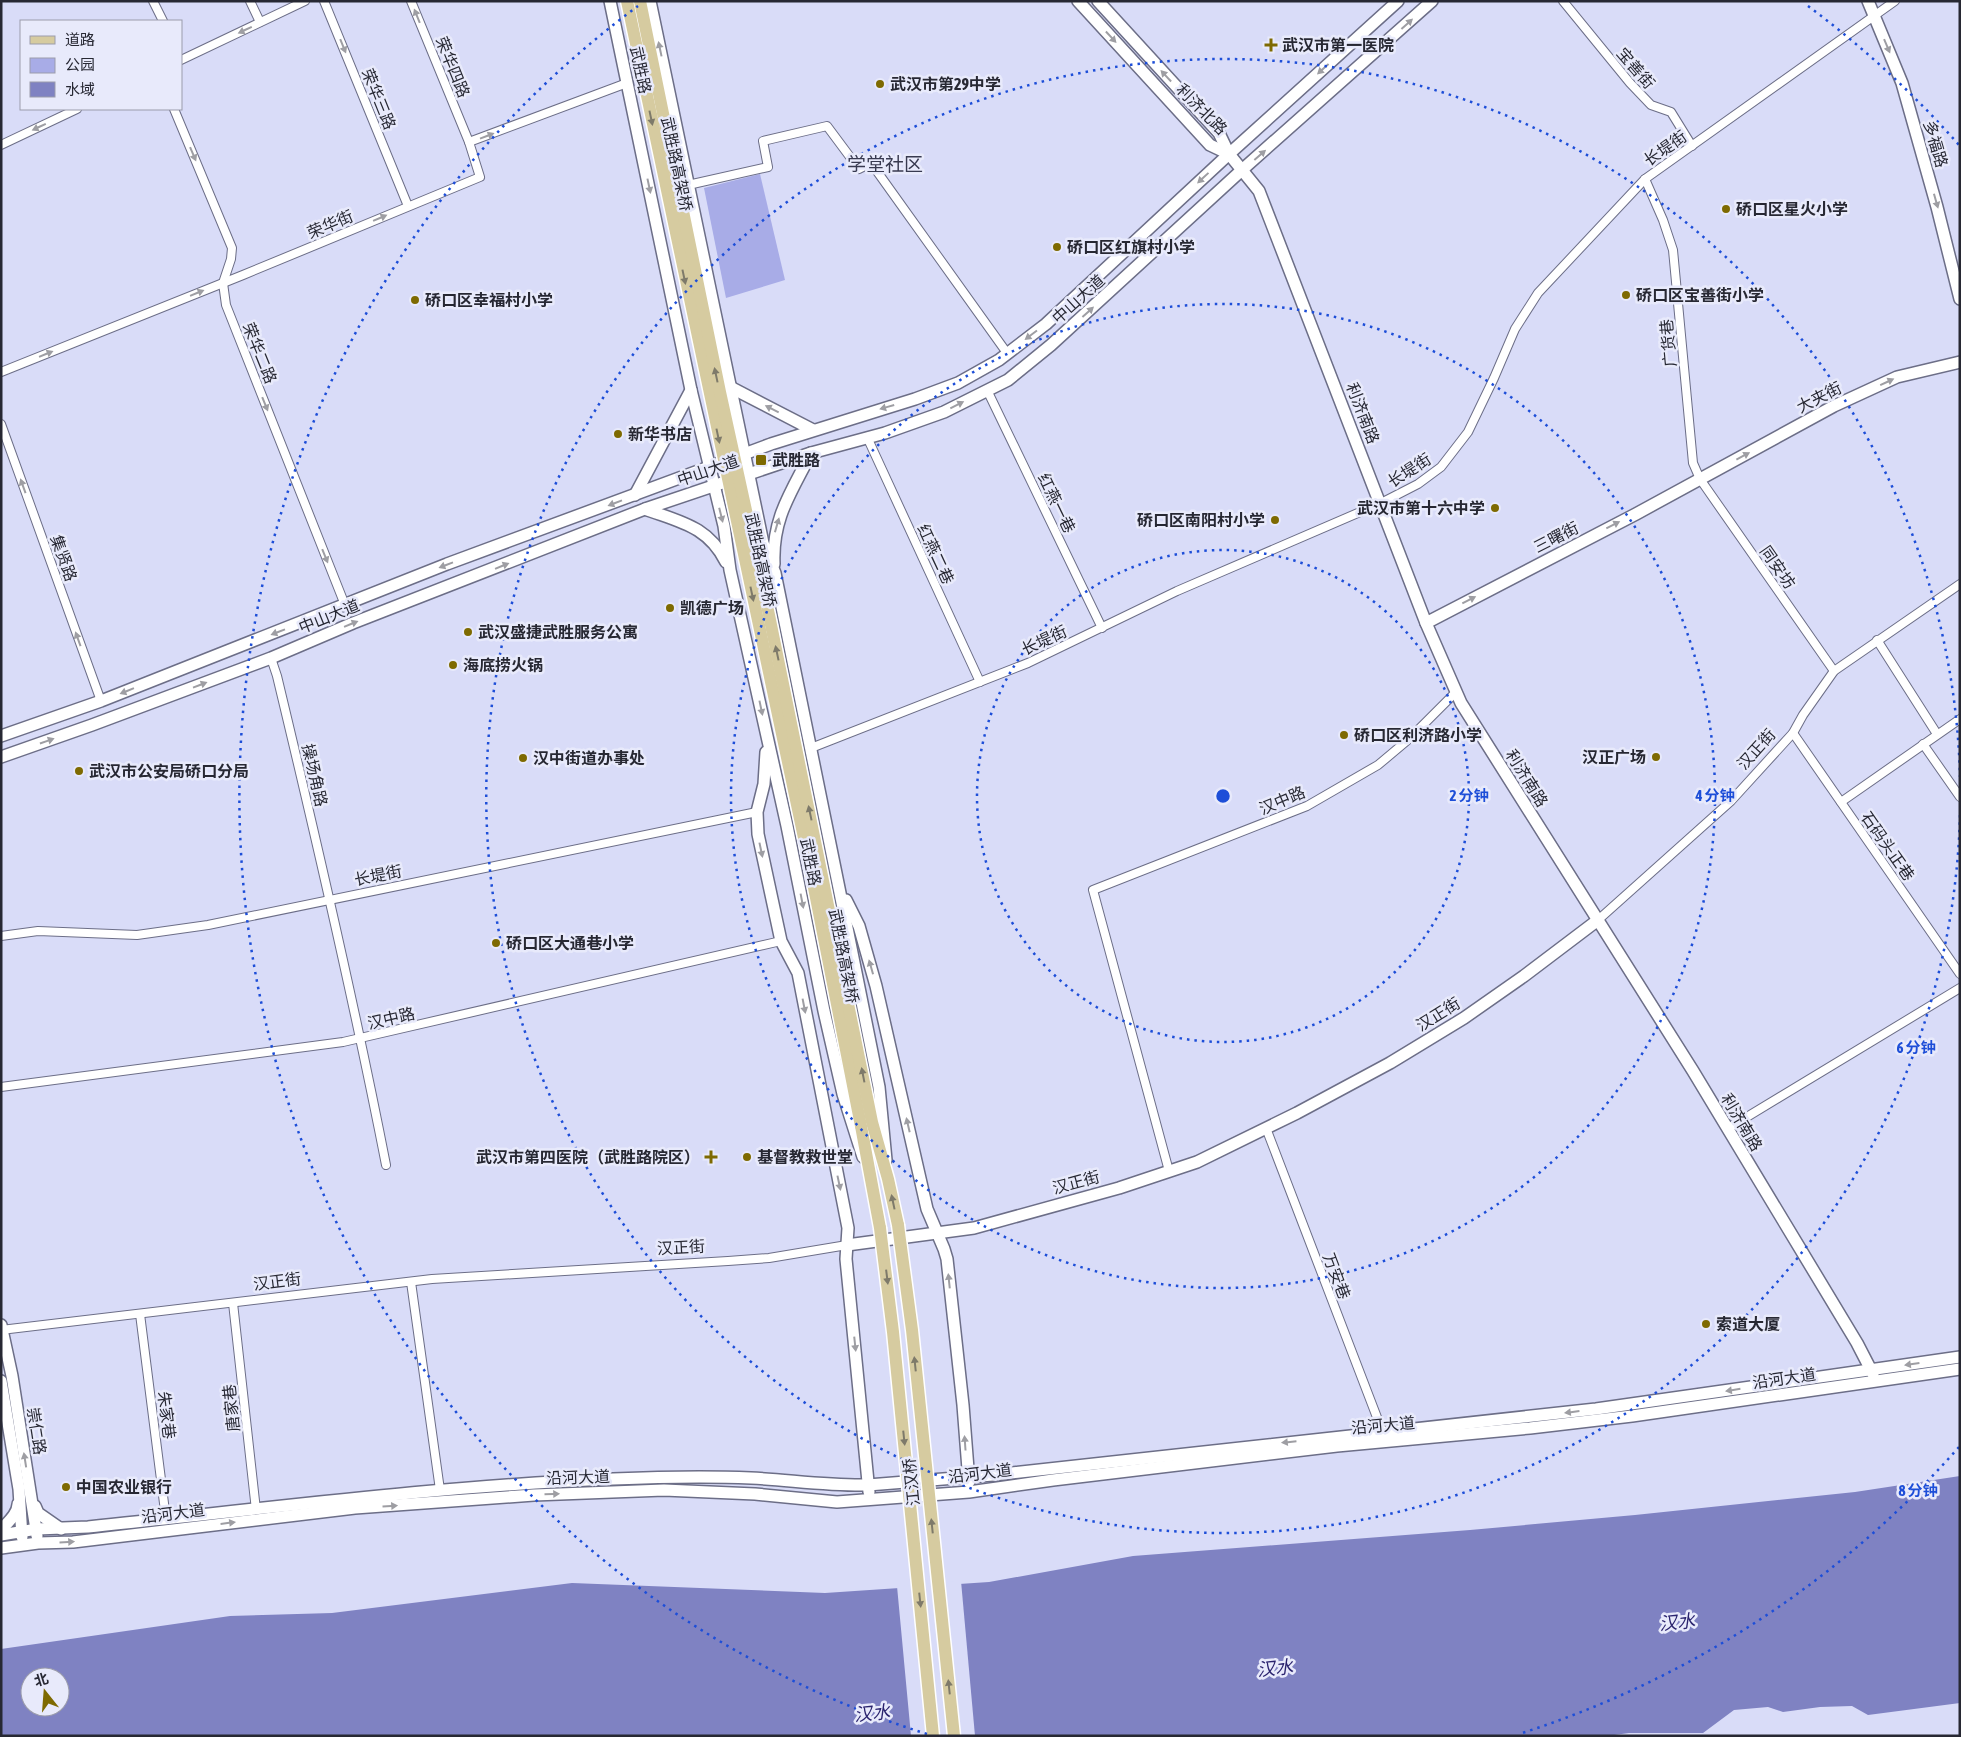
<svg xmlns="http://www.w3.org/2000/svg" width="1961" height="1737" viewBox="0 0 1961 1737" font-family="'Asap Condensed','Noto Sans SC',sans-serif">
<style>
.green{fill:#a8ace7}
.water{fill:#7f82c2;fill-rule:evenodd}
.pier{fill:#d9dcf8}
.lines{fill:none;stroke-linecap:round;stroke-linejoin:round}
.street-casing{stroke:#6c6e87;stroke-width:10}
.secondary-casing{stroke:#6c6e87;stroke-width:14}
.primary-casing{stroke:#fff;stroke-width:15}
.street{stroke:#fff;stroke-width:8}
.secondary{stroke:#fff;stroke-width:11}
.primary{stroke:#d6cba0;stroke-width:12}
.primary-bridge-casing{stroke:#fff;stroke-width:15;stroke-linecap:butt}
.primary-bridge{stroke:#d6cba0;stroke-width:12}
.oneway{fill:#9e9ea3}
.oneway2{fill:#7e7a6a}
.ring{fill:none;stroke:#1d4ed8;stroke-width:2.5;stroke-dasharray:2.5 5}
.poi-dot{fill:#7e6a01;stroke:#e8eafb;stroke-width:2}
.labels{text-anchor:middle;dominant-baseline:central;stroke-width:5;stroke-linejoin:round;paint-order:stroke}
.poi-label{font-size:16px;font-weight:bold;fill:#272833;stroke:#e8eafb;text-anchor:start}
.street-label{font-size:16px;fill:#272833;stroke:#e8eafb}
.water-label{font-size:18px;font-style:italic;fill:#2a236e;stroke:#e8eafb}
.quarter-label{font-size:19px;fill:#383a50;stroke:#e8eafb}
.centre{fill:#1d4ed8;stroke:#e8eafb;stroke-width:2.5}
.ring-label{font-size:15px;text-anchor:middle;font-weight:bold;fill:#1d4ed8;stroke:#e8eafb;stroke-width:5;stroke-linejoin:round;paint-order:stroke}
</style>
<rect width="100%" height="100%" fill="#d9dcf8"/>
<path class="green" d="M760,174L785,280L726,298L704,188Z"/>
<path class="water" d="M1960,1476V1703L1868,1715L1852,1706L1820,1707L1783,1712L1768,1707L1734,1710L1703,1733H1629L1607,1736H1V1649L230,1616L332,1613L572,1583L825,1593L989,1582L1133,1556L1470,1530L1635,1515L1855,1492ZM30,1677H60V1707H30Z"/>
<path class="pier" d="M961,1581L975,1736H911L897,1586Z"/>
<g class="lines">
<defs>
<g id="street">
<path d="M153,1L163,21"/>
<path d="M250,1L260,22"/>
<path d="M324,1L408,206"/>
<path d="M411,1L469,142"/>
<path d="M1563,1L1630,83L1651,105L1671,112L1692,146"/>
<path d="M181,60L305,1"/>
<path d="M174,109L232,248L231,259L223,283L226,305L345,605"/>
<path d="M1,145L77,109"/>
<path d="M1645,179L1663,220L1673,250L1693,463L1700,479L1834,671"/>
<path d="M688,185L768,167L763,141L827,126L859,169L871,163L1007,353"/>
<path d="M1,372L243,275L480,177L469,142L627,83"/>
<path d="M987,390L1102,628"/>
<path d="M1,424L101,701"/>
<path d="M867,437L980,682"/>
<path d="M1877,640L1937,734"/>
<path d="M271,658L277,676C316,838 354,1001 386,1165"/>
<path d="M1793,733L1960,974"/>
<path d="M1923,744L1960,797"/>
<path d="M811,748L1028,663L1177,591L1381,503L1418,484L1441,467L1468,432L1494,378L1515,329L1538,293L1645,179L1895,1"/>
<path d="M1841,802L1960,719"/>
<path d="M1598,920L1731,801L1793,733L1803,715L1834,671L1960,584"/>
<path d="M1,936L38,931L137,935L208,925L757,812"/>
<path d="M1,1087L343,1042L781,941"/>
<path d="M1266,1128L1383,1433"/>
<path d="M1727,1129L1960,988"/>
<path d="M1169,1171L1093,890L1307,806L1378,765L1409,739L1456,692"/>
<path d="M411,1282L440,1490"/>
<path d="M233,1303L256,1510"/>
<path d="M140,1314L166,1519"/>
<path d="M1,1330L432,1279L728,1261L769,1258L847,1245"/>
</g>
<g id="secondary">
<path d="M610,1L691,390L724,526L730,570L787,826L824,1011L843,1094L863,1157"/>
<path d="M650,1L763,543L775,573L839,888L879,1087L886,1160"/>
<path d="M1078,1L1210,145L1229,154"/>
<path d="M1098,1L1219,133L1229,154L1259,191L1426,623L1461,703L1693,1071L1857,1343L1873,1374"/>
<path d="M1868,1L1902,83L1937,207L1960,299"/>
<path d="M730,387L813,430"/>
<path d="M635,495L691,390"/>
<path d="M645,509C680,522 708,526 726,562"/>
<path d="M774,564C772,518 791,493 811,453"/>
<path d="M1426,623L1636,514L1834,406L1897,377L1960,362"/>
<path d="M1,736L101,701L447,564L771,444L915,399L958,383L999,360L1046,324L1229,154L1398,1"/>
<path d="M766,752L764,784L757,812L758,834L781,941L798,973L848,1228L846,1259L869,1492"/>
<path d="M1,757L92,725L271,658L353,623L645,509L811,453L885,433L944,412L1008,380L1051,345L1243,169L1432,1"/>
<path d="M846,900L859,926L876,986L927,1209L944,1249L947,1259L963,1405L969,1482"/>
<path d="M847,1245L974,1228L1119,1188L1197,1162L1297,1113L1390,1063L1464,1018L1524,976L1598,920"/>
<path d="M1,1325L12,1376L37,1536"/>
<path d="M1,1381L19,1489L22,1537"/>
<path d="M35,1506L38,1513L61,1529"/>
<path d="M1,1530C8,1522 18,1514 18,1504"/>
<path d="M1,1535L37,1529L88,1527C263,1509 437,1486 613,1479C659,1477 705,1476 751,1478C790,1480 829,1486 868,1485L993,1475L1596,1409L1960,1357"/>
<path d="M1,1548L38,1543L73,1542L355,1508L534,1495L664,1490L755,1494L837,1502L969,1492L1053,1480L1337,1446L1530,1428L1632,1416L1960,1369"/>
</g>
<g id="primary">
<path d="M872,1122L888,1179L898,1225"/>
<path d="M861,1126L880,1228"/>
</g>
</defs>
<use href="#street" class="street-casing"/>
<use href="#secondary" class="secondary-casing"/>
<use href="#primary" class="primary-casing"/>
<use href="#street" class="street"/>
<use href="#secondary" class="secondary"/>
<use href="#primary" class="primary"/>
<defs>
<g id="primary-bridge">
<path d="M627,1L807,852L861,1126"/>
<path d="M640,1L720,392L769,615L872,1122"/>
<path d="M898,1225L912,1330L954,1736"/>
<path d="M880,1228L893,1332L933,1736"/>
</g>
</defs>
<use href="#primary-bridge" class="primary-bridge-casing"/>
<use href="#primary-bridge" class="primary-bridge"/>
</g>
<defs><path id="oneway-solid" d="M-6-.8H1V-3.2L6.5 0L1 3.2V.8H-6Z" transform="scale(1.25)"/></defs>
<g class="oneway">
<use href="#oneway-solid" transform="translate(417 16) rotate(-112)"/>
<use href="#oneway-solid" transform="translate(1407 24) rotate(-42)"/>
<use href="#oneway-solid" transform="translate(245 30) rotate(155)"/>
<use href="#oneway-solid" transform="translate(1111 37) rotate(47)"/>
<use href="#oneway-solid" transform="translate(343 46) rotate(68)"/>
<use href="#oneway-solid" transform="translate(1887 46) rotate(67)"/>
<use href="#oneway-solid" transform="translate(660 49) rotate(-102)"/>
<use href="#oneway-solid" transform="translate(1323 69) rotate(138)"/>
<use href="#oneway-solid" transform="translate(1166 76) rotate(-133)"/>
<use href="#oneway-solid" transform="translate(39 127) rotate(155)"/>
<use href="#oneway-solid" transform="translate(487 136) rotate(-21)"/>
<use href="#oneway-solid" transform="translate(193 154) rotate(67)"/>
<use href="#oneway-solid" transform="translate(1260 155) rotate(-41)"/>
<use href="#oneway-solid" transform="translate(1203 178) rotate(137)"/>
<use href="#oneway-solid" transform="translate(649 186) rotate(78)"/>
<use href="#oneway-solid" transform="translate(1936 201) rotate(74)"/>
<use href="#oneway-solid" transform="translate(380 218) rotate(-23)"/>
<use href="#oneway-solid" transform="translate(197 293) rotate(-22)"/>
<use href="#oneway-solid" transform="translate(1088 312) rotate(-42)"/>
<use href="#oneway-solid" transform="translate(1031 335) rotate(143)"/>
<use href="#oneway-solid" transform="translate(46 354) rotate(-22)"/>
<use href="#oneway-solid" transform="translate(1887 382) rotate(-25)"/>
<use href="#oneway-solid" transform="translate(265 404) rotate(68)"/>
<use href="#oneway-solid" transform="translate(957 405) rotate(-27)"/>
<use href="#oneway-solid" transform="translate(887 407) rotate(164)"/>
<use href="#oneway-solid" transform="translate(772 409) rotate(-153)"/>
<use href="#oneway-solid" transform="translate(1743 456) rotate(-28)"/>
<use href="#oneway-solid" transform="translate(23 486) rotate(-110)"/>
<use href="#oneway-solid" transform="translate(615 503) rotate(159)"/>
<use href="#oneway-solid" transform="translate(721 515) rotate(76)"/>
<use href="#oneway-solid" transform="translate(777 525) rotate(-74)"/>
<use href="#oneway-solid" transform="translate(1613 525) rotate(-27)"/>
<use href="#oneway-solid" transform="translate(325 556) rotate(68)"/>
<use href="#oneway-solid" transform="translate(446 565) rotate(159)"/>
<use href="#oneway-solid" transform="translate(502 566) rotate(-22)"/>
<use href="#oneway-solid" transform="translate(1469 600) rotate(-27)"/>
<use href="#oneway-solid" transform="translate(351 624) rotate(-22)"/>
<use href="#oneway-solid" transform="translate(278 632) rotate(159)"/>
<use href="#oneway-solid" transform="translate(78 639) rotate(-110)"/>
<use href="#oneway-solid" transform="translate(200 685) rotate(-21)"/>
<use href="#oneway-solid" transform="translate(127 691) rotate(158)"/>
<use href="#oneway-solid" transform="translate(761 708) rotate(78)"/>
<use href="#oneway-solid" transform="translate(47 741) rotate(-19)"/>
<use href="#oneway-solid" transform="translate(761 850) rotate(78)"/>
<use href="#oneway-solid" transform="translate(802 901) rotate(79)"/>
<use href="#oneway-solid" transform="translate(871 967) rotate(-106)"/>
<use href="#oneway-solid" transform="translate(804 1006) rotate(79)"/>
<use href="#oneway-solid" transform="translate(908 1125) rotate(-103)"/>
<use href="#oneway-solid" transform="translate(839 1183) rotate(78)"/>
<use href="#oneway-solid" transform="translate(949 1281) rotate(-96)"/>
<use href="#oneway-solid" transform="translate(855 1344) rotate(84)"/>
<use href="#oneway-solid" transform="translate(1912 1364) rotate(172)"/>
<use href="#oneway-solid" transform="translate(1733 1390) rotate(171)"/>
<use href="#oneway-solid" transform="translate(1572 1412) rotate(173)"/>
<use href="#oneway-solid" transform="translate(1289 1442) rotate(174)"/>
<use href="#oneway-solid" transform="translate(965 1443) rotate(-94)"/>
<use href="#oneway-solid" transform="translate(25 1460) rotate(-99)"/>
<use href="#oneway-solid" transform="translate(552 1494) rotate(-2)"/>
<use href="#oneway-solid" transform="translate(390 1506) rotate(-4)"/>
<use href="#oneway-solid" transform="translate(228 1523) rotate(-7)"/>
<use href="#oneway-solid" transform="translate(67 1542) rotate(-3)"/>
</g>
<g class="oneway2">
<use href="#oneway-solid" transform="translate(651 118) rotate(78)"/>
<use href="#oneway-solid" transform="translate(684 277) rotate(78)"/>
<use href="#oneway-solid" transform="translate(716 375) rotate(-102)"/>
<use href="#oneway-solid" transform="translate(718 436) rotate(78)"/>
<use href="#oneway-solid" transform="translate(752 594) rotate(78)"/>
<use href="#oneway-solid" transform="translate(777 653) rotate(-102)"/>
<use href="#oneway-solid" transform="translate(810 813) rotate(-102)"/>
<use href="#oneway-solid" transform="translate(863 1075) rotate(-101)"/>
<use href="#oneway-solid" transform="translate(893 1202) rotate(-102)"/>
<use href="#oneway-solid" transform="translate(887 1277) rotate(83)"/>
<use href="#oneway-solid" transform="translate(915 1364) rotate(-96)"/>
<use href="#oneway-solid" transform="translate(904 1438) rotate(84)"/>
<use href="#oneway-solid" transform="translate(932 1526) rotate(-96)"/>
<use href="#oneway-solid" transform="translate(920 1600) rotate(84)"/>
<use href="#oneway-solid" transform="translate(949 1687) rotate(-96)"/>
</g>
<g class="ring">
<circle cx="1223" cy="796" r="246"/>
<circle cx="1223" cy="796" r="492"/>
<path d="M1960 815A737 737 0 1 1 1960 777"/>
<path d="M1959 1447A983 983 0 0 1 1519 1734M927 1734A983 983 0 0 1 638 6M1808 6A983 983 0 0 1 1959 145"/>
</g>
<g class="poi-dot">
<path d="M1268.5 37.5h5v5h5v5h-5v5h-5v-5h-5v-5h5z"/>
<circle cx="880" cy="84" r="5"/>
<circle cx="1726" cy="209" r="5"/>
<circle cx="1057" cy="247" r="5"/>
<circle cx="1626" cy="295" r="5"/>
<circle cx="415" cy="300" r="5"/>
<circle cx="618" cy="434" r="5"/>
<rect x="755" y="454" width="12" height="12" rx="2.5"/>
<circle cx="1495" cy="508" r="5"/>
<circle cx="1275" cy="520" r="5"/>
<circle cx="670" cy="608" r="5"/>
<circle cx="468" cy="632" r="5"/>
<circle cx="453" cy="665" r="5"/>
<circle cx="1344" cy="735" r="5"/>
<circle cx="1656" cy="757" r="5"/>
<circle cx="523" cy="758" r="5"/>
<circle cx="79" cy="771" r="5"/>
<circle cx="496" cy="943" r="5"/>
<path d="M708.5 1149.5h5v5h5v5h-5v5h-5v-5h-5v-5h5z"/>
<circle cx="747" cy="1157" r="5"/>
<circle cx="1706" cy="1324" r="5"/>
<circle cx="66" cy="1487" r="5"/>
</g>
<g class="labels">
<g class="poi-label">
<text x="1282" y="45">武汉市第一医院</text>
<text x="890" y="84">武汉市第29中学</text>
<text x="1736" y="209">硚口区星火小学</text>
<text x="1067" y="247">硚口区红旗村小学</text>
<text x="1636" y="295">硚口区宝善街小学</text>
<text x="425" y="300">硚口区幸福村小学</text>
<text x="628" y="434">新华书店</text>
<text x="772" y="460">武胜路</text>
<text x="1485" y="508" text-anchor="end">武汉市第十六中学</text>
<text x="1265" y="520" text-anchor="end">硚口区南阳村小学</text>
<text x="680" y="608">凯德广场</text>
<text x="478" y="632">武汉盛捷武胜服务公寓</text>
<text x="463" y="665">海底捞火锅</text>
<text x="1354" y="735">硚口区利济路小学</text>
<text x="1646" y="757" text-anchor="end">汉正广场</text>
<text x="533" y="758">汉中街道办事处</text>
<text x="89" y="771">武汉市公安局硚口分局</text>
<text x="506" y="943">硚口区大通巷小学</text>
<text x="700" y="1157" text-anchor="end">武汉市第四医院（武胜路院区）</text>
<text x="757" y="1157">基督教救世堂</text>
<text x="1716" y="1324">索道大厦</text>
<text x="76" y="1487">中国农业银行</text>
</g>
<g class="street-label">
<text transform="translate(453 67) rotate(68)">荣华四路</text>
<text transform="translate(1636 68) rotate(49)">宝善街</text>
<text transform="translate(641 70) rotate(78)">武胜路</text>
<text transform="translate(379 99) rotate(68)">荣华三路</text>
<text transform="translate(1202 109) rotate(45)">利济北路</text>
<text transform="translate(1936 144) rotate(74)">多福路</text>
<text transform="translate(1665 148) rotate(-35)">长堤街</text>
<text transform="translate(677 164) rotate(78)">武胜路高架桥</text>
<text transform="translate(330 224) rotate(-23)">荣华街</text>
<text transform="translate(1078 299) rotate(-42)">中山大道</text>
<text transform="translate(1668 343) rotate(-95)">广货巷</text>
<text transform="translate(260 353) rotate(68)">荣华二路</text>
<text transform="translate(1819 397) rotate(-27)">大夹街</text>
<text transform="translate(1363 413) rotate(69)">利济南路</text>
<text transform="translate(708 470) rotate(-19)">中山大道</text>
<text transform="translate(1409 470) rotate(-33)">长堤街</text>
<text transform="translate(1057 503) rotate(64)">红燕一巷</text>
<text transform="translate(1556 537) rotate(-27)">三曙街</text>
<text transform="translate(936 554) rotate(65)">红燕二巷</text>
<text transform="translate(64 558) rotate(70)">集贤路</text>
<text transform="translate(761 560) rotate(78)">武胜路高架桥</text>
<text transform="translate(1778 567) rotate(55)">同安坊</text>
<text transform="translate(329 616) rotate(-22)">中山大道</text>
<text transform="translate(1044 640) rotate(-25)">长堤街</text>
<text transform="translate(1756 749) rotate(-48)">汉正街</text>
<text transform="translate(315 775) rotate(77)">操场角路</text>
<text transform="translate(1527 778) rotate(58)">利济南路</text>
<text transform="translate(1282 800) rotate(-23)">汉中路</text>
<text transform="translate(1888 846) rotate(55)">石码头正巷</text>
<text transform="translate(811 862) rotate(79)">武胜路</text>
<text transform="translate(378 875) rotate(-11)">长堤街</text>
<text transform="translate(844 956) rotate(79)">武胜路高架桥</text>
<text transform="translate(1438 1014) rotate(-32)">汉正街</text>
<text transform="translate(391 1018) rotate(-13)">汉中路</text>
<text transform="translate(1742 1122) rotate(59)">利济南路</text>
<text transform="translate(1076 1182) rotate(-15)">汉正街</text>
<text transform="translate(681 1247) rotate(-3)">汉正街</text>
<text transform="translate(1337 1276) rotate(69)">万安巷</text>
<text transform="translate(277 1281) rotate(-7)">汉正街</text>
<text transform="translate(1784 1378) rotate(-8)">沿河大道</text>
<text transform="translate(231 1408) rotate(-96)">唐家巷</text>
<text transform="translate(167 1415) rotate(83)">朱家巷</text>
<text transform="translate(1383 1425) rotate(-5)">沿河大道</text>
<text transform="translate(37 1431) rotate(81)">崇仁路</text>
<text transform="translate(980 1473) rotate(-7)">沿河大道</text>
<text transform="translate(578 1477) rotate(-2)">沿河大道</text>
<text transform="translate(911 1482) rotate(-96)">江汉桥</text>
<text transform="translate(173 1513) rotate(-7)">沿河大道</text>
</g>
<g class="water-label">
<text transform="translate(1677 1622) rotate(-6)">汉水</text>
<text transform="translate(1275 1668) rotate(-6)">汉水</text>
<text transform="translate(872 1713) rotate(-6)">汉水</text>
</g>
<g class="quarter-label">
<text x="885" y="164">学堂社区</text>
</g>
</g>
<circle cx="1223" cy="796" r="8" class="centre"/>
<g class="ring-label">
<text x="1469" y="801">2 分钟</text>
<text x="1715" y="801">4 分钟</text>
<text x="1916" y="1053">6 分钟</text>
<text x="1918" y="1496">8 分钟</text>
</g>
<rect width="1961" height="1737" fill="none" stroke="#272833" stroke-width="5"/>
<rect x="20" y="20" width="162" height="90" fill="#e8eafb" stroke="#9b9cab"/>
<rect x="30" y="36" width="25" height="8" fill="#d6cba0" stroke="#9b9cab"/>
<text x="65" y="45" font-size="15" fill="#272833">道路</text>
<rect x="30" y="58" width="25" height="15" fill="#a8ace7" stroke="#9b9cab"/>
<text x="65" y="70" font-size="15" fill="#272833">公园</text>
<rect x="30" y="82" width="25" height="15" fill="#7f82c2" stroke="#9b9cab"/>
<text x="65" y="95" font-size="15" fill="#272833">水域</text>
<g transform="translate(45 1692) rotate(343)"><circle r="24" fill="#e8eafb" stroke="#9b9cab"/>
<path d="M0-4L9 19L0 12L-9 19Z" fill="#7e6a01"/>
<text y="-8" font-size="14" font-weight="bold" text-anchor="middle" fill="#272833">北</text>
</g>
</svg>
